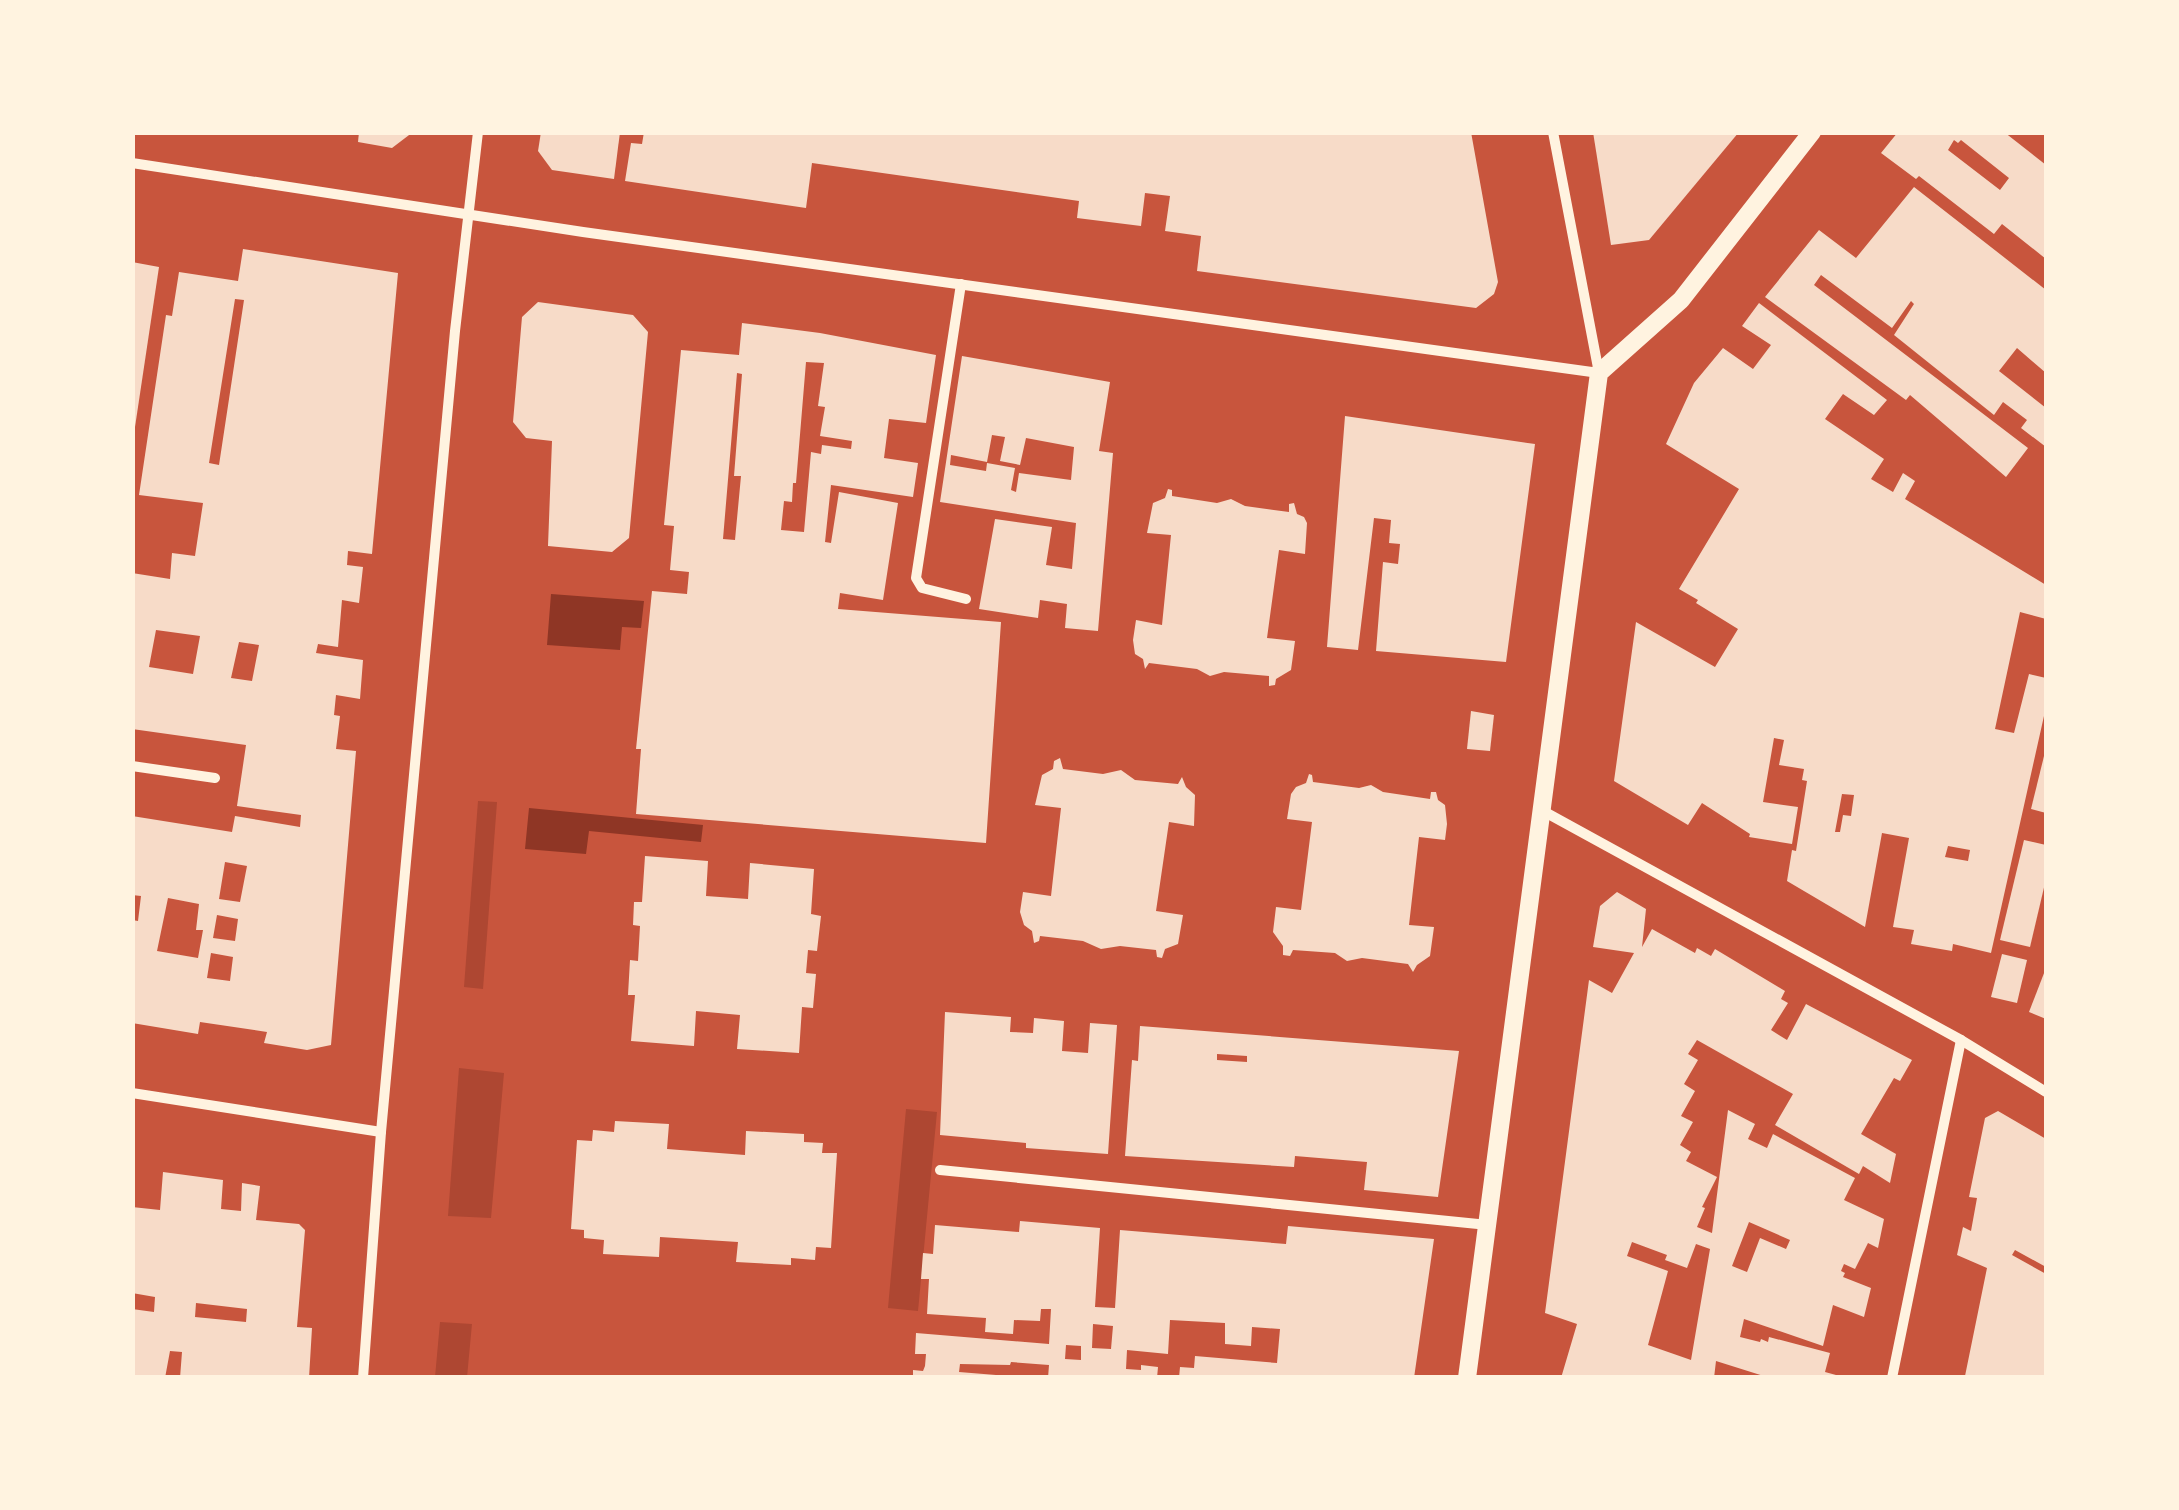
<svg xmlns="http://www.w3.org/2000/svg" width="2179" height="1510" viewBox="0 0 2179 1510" font-family="Quicksand,sans-serif">
<style>
.green{fill:#ae4732}
.water{fill:#8f3625}
.building{fill:#f7dbc8;fill-rule:evenodd}
.lines{fill:none;stroke-linecap:round;stroke-linejoin:round}
.minor{stroke:#fff3e0;stroke-width:10}
.tertiary{stroke:#fff3e0;stroke-width:18}
</style>
<rect width="100%" height="100%" fill="#c8553d"/>
<g class="green">
<path d="M478,801L497,802L483,989L464,987Z"/>
<path d="M459,1068L504,1073L491,1218L448,1216Z"/>
<path d="M906,1109L937,1112L918,1311L888,1308Z"/>
<path d="M440,1322L472,1324L467,1377H435Z"/>
</g>
<g class="water">
<path d="M551,594L644,601L641,628L622,627L620,650L547,645Z"/>
<path d="M529,808L703,825L701,842L589,831L586,854L525,849Z"/>
</g>
<g class="building">
<path d="M359,132H413L392,148L358,142Z"/>
<path d="M541,132H620L614,179L552,170L538,151Z"/>
<path d="M644,132H1471L1498,282L1494,294L1476,308L1197,271L1201,236L1165,231L1170,196L1145,193L1141,226L1077,218L1079,201L812,163L806,208L625,181L631,143L642,144Z"/>
<path d="M1593,132H1739L1649,240L1611,245Z"/>
<path d="M1898,132H2004L2046,165V259L2002,224L1994,234L1919,176L1916,179L1881,153ZM1954,140L1958,143L1961,140L2009,178L2000,190L1948,150Z"/>
<path d="M1914,187L2046,290V373L2017,348L1999,371L2046,408V447L2021,428L2027,420L2003,402L1994,415L1894,335L1914,304L1911,301L1892,328L1821,275L1814,285L2028,448L2006,477L1910,395L1906,400L1765,297L1819,230L1856,258Z"/>
<path d="M243,249L398,273L372,554L348,551L347,565L363,567L359,603L342,600L338,647L318,644L316,653L363,660L360,699L336,695L334,715L340,716L336,749L356,751L331,1045L307,1050L264,1043L267,1032L200,1022L198,1034L132,1023V920L138,921L141,896L132,895V816L232,832L235,816L300,827L301,815L237,806L246,745L132,729V573L170,579L172,553L195,556L203,503L139,495L166,315L172,316L179,272L238,281ZM235,299L244,300L219,465L209,463ZM156,630L200,636L193,674L149,667ZM239,642L259,645L252,681L231,678ZM225,862L247,866L240,902L219,899ZM168,898L199,904L196,930H203L198,958L157,951ZM217,915L238,919L235,941L213,938ZM211,953L233,957L230,981L207,978Z"/>
<path d="M132,262L159,267L135,427H132Z"/>
<path d="M538,302L633,315L648,332L629,538L612,552L548,546L552,441L526,438L513,422L522,317Z"/>
<path d="M1759,303L1887,400L1874,415L1843,394L1825,419L1884,459L1871,479L1893,492L1903,473L1915,481L1905,499L2046,585V619L2020,612L1995,729L2014,733L2029,674L2046,678V707L1991,953L1953,944L1952,951L1911,944L1914,930L1893,927L1909,838L1882,833L1865,927L1787,881L1792,850L1796,851L1807,781L1802,780L1804,769L1779,765L1784,740L1774,738L1763,802L1798,807L1792,844L1749,837L1750,834L1702,803L1688,825L1614,781L1636,622L1715,667L1738,629L1696,603L1698,600L1679,589L1739,489L1666,444L1694,383L1723,348L1753,369L1771,345L1742,326ZM1842,794L1854,795L1851,816L1843,815L1840,832H1835ZM1948,846L1970,850L1968,861L1945,857Z"/>
<path d="M742,323L820,333L936,355L926,423L889,419L884,458L918,463L913,497L831,485L825,542L831,543L839,492L898,503L883,600L840,593L838,609L1001,622L986,843L636,814L641,749H636L652,591L687,594L689,572L670,570L674,526L664,525L681,350L739,355ZM806,362L824,363L818,406L825,407L820,436L852,441L851,449L822,445L821,454L811,452L804,532L781,530L784,501L792,502L793,483H796ZM737,373L742,374L734,476H741L735,540L723,539Z"/>
<path d="M962,356L1110,382L1099,451L1113,453L1098,631L1065,628L1067,604L1040,600L1038,618L979,609L995,519L1052,527L1046,565L1072,569L1076,523L940,502ZM992,435L1005,437L1000,461L1020,465L1026,438L1074,447L1071,480L1019,473L1016,492L1011,490L1015,468L987,463L986,471L950,465L951,455L987,462Z"/>
<path d="M1345,416L1535,444L1506,662L1376,651L1383,562L1398,564L1400,544L1389,543L1391,520L1374,518L1358,650L1327,647Z"/>
<path d="M1168,489L1172,490V496L1217,503L1231,499L1245,506L1289,512V504L1294,503L1297,514L1304,517L1307,523L1305,554L1279,550L1267,638L1295,641L1291,670L1276,679L1275,685L1269,686V676L1224,672L1210,676L1197,669L1149,663L1145,669L1143,659L1135,654L1133,640L1136,620L1162,625L1171,535L1147,533L1153,503L1165,498Z"/>
<path d="M1471,711L1494,715L1490,751L1467,749Z"/>
<path d="M2045,752H2046V813L2031,809Z"/>
<path d="M1060,758L1063,769L1103,774L1121,770L1135,780L1178,784L1182,777L1186,787L1195,795L1194,826L1169,822L1156,911L1183,915L1178,944L1165,949L1162,958L1157,957L1156,950L1120,946L1101,949L1083,941L1040,936L1039,941L1034,943L1032,931L1024,925L1020,912L1023,892L1051,896L1061,808L1035,805L1042,775L1053,769L1054,761Z"/>
<path d="M1309,774L1312,775L1313,782L1359,788L1371,785L1383,792L1430,799L1431,792H1436L1438,800L1445,805L1447,824L1445,840L1419,837L1409,925L1434,927L1430,956L1417,965L1413,972L1408,964L1362,958L1347,961L1335,953L1293,950L1290,956L1283,955V946L1273,932L1276,907L1301,910L1312,822L1287,819L1291,794L1296,787L1306,783Z"/>
<path d="M2024,840L2046,845V879L2030,947L2000,940Z"/>
<path d="M645,856L708,861L706,896L748,899L750,863L814,869L811,914L821,916L817,951L808,950L806,973L816,974L813,1008L802,1007L799,1053L737,1049L740,1015L696,1011L694,1046L631,1041L635,995H628L630,960L638,961L640,926L633,925L634,902H642Z"/>
<path d="M1617,892L1646,909L1642,947L1652,929L1695,953L1697,948L1711,956L1715,949L1785,991L1781,999L1788,1003L1771,1030L1787,1040L1806,1004L1912,1060L1900,1081L1894,1078L1861,1134L1896,1154L1890,1183L1863,1166L1859,1174L1775,1125L1793,1094L1697,1040L1688,1054L1698,1060L1684,1084L1695,1091L1681,1116L1693,1122L1680,1145L1691,1152L1686,1161L1717,1177L1702,1207L1705,1208L1697,1227L1712,1233L1728,1110L1755,1124L1748,1139L1767,1148L1773,1134L1855,1178L1844,1200L1884,1219L1878,1248L1868,1243L1855,1269L1844,1264L1841,1271L1845,1273L1843,1277L1871,1288L1864,1317L1833,1305L1823,1346L1744,1319L1740,1337L1760,1342L1761,1339L1768,1342L1769,1337L1830,1353L1825,1372L1847,1378H1770L1716,1361L1714,1378H1561L1577,1324L1545,1313L1589,980L1612,993L1634,953L1593,947L1600,906ZM1749,1222L1790,1240L1786,1249L1760,1238L1747,1272L1732,1266ZM1632,1242L1667,1255L1665,1260L1687,1268L1696,1244L1710,1249L1691,1360L1648,1345L1668,1271L1627,1256Z"/>
<path d="M2002,954L2027,960L2017,1003L1991,997Z"/>
<path d="M2046,968V1019L2029,1012Z"/>
<path d="M945,1012L1011,1017L1010,1032L1033,1033L1034,1018L1064,1021L1062,1051L1088,1053L1090,1023L1117,1025L1108,1154L1026,1148V1143L940,1135Z"/>
<path d="M1140,1026L1459,1051L1438,1197L1364,1190L1367,1162L1295,1156L1294,1167L1125,1156L1132,1060L1138,1061ZM1217,1054L1247,1056V1062L1217,1060Z"/>
<path d="M1998,1111L2046,1139V1267L2015,1250L2012,1255L2046,1274V1378L1965,1376L1987,1268L1957,1255L1963,1227L1971,1231L1977,1198L1969,1197L1985,1118Z"/>
<path d="M615,1121L669,1124L667,1149L745,1155L746,1131L804,1134V1142L823,1143L822,1153H837L831,1248L816,1247L815,1260L791,1258V1265L736,1262L738,1242L660,1237L659,1257L603,1254L604,1240L584,1238V1230L571,1229L577,1140L592,1141L593,1130L614,1132Z"/>
<path d="M163,1172L223,1180L221,1209L241,1211L242,1183L260,1186L256,1220L299,1224L305,1230L297,1327L312,1328L309,1378H180L182,1352L170,1351L165,1378H132V1309L154,1312L155,1297L132,1293V1207L160,1210ZM196,1303L247,1309L246,1322L195,1317Z"/>
<path d="M1020,1221L1100,1228L1095,1307L1115,1308L1120,1230L1286,1244L1288,1226L1434,1239L1414,1378L1194,1375L1193,1378H1179L1180,1367L1194,1368L1195,1356L1277,1363L1280,1329L1252,1327L1251,1346L1225,1344V1323L1170,1320L1168,1354L1127,1350L1126,1369L1141,1370V1365L1158,1367L1157,1378H1048L1049,1365L1011,1362L1010,1365L960,1364L959,1372L996,1375V1378H913V1370L923,1371L925,1366L926,1354H915L916,1333L1049,1344L1051,1309H1041L1040,1321L1014,1320L1013,1334L985,1332L986,1318L927,1314L929,1279H921L923,1253L933,1254L935,1225L1019,1232ZM1093,1324L1113,1326L1111,1349L1092,1348ZM1066,1345L1081,1346V1360L1065,1359Z"/>
</g>
<g class="lines">
<g class="minor">
<path d="M132,163L583,232L1599,373L1553,132"/>
<path d="M961,284L916,578L922,588L966,599"/>
<path d="M132,766L215,778"/>
<path d="M1543,811L1961,1040L2046,1092"/>
<path d="M132,1093L381,1132"/>
<path d="M940,1170L1488,1225"/>
<path d="M363,1378L381,1132L455,331L478,132"/>
<path d="M1892,1378L1961,1040"/>
</g>
<path class="tertiary" d="M1467,1378L1599,373L1681,300L1812,132"/>
</g>
<rect width="2179" height="1510" fill="none" stroke="#fff3e0" stroke-width="270"/>
</svg>
